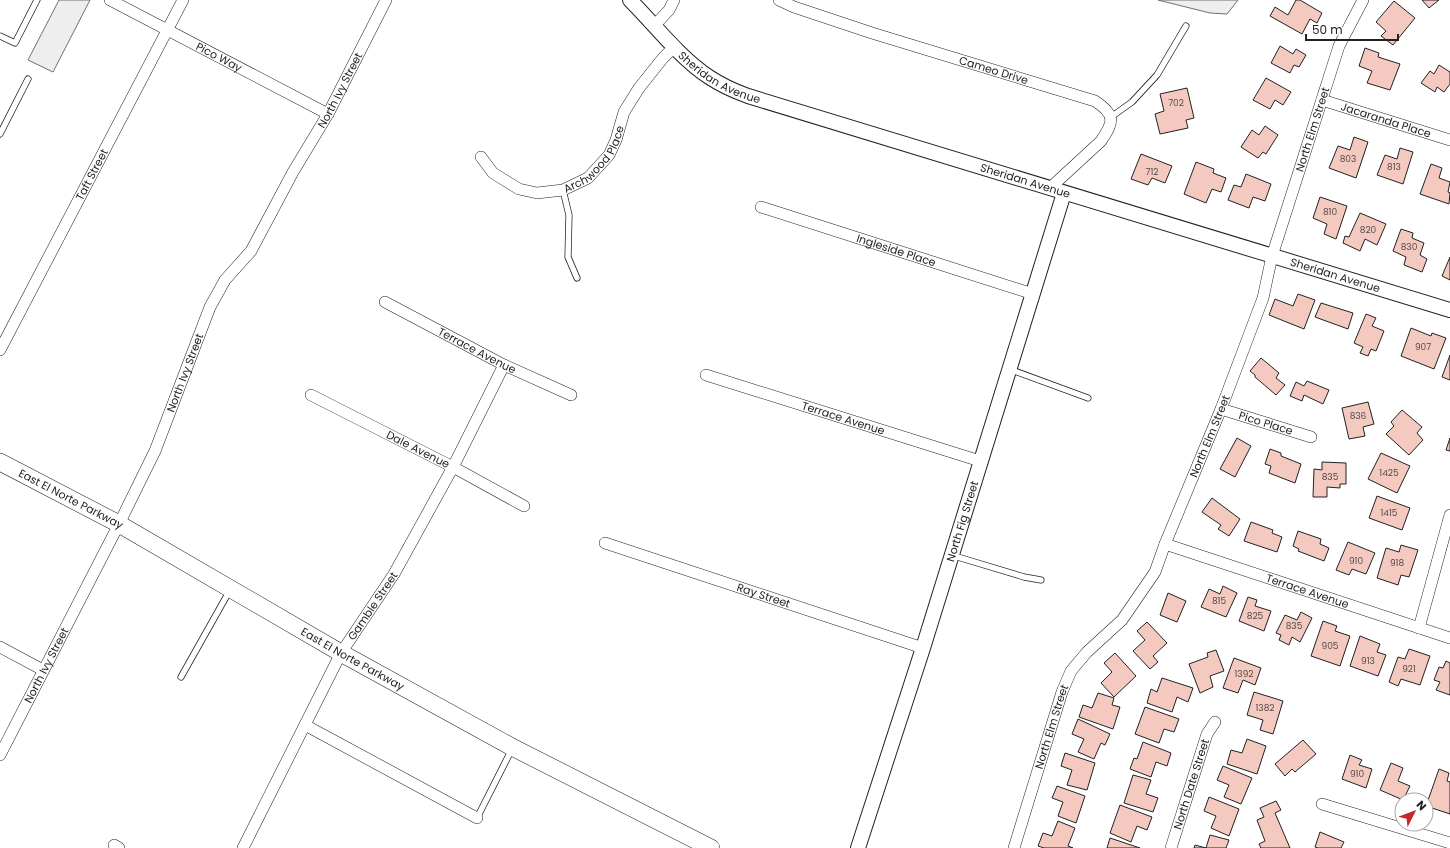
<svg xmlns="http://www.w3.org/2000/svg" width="1450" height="848" viewBox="0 0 1450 848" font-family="Poppins,sans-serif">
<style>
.green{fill:#eee;stroke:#6f6f6f}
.building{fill:#f3c9c0;stroke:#222}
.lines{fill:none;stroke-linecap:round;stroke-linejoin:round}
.service-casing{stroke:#222;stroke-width:7}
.minor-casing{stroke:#222;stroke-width:12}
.tertiary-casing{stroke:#222;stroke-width:16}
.primary-casing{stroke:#222;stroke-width:18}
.service{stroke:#fff;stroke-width:5.5}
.minor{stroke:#fff;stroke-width:11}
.tertiary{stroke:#fff;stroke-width:14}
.primary{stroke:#fff;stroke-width:17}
.labels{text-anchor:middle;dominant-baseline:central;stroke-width:3;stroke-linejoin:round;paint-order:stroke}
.number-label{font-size:9px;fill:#564c4a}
.street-label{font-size:11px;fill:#222;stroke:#fff}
</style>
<rect width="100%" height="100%" fill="#fff"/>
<g class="green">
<path d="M59,0H90L53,72L28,60Z"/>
<path d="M1158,0H1238L1227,14L1210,13Z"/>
</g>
<g class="building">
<path d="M1296,0H1300L1322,13L1317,23L1310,19L1302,34L1270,16L1275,7L1288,15Z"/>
<path d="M1422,0H1439L1429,8Z"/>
<path d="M1394,1L1415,18L1393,45L1381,36L1386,31L1376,22Z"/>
<path d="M1280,46L1293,54L1296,49L1306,55L1299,67L1294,65L1290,73L1271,63Z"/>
<path d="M1365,48L1379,53L1378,57L1400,64L1390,90L1367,83L1372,71L1359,66Z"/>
<path d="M1439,65L1450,72V84L1444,92L1437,87L1435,92L1421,83L1430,71L1434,74Z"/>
<path d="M1266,78L1291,92L1283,105L1275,100L1270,109L1253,100Z"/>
<path d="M1187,88L1194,118L1186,120L1188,128L1160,134L1155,114L1164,111L1160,94Z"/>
<path d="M1265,126L1278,135L1266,154L1263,152L1258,158L1241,147L1252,130L1259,135Z"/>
<path d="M1354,137L1368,142L1356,178L1329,168L1338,146L1350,150Z"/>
<path d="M1400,148L1413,152L1403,184L1377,175L1385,155L1397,159Z"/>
<path d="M1141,154L1172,166L1165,183L1152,178L1148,185L1131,179Z"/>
<path d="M1196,162L1214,169L1213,173L1226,178L1221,192L1212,189L1206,203L1184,194Z"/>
<path d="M1431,164L1442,168L1439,178L1450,182L1448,192L1450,193L1449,204L1420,194Z"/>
<path d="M1246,174L1271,184L1265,201L1253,197L1249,208L1228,200L1234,185L1241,187Z"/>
<path d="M1320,197L1347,206L1336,239L1324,234L1327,224L1313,218Z"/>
<path d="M1360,213L1386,224L1377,245L1365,239L1360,251L1343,243L1345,236L1349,237Z"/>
<path d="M1401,229L1413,233L1412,238L1424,243L1420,255L1427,259L1422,272L1404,265L1406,257L1393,251Z"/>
<path d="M1450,257V280L1442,276Z"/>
<path d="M1298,294L1315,300L1304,329L1269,315L1275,299L1293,306Z"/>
<path d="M1321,303L1353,313L1348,329L1315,317Z"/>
<path d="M1366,314L1376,318L1372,326L1384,331L1376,351L1371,349L1368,356L1360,353L1363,347L1354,343Z"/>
<path d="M1411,328L1431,336L1432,333L1446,338L1434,369L1401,356Z"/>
<path d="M1450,355V380L1442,377Z"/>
<path d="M1261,358L1279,373L1276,378L1285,385L1276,395L1255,377V375L1250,371Z"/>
<path d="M1307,381L1329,390L1323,404L1304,395L1302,401L1290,396L1296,382L1304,386Z"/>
<path d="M1368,402L1374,424L1363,427L1365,436L1349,439L1342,408Z"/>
<path d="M1402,410L1422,427L1417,433L1423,440L1409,455L1386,434L1394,426L1391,422Z"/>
<path d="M1237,438L1251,446L1235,477L1220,469Z"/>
<path d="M1450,438V451L1446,450Z"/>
<path d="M1270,449L1281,453V456L1301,464L1295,483L1269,473L1271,466L1265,464Z"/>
<path d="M1381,453L1410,466L1397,493L1368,479Z"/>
<path d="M1322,462L1346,463V484H1340V488L1327,487V497H1313L1314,469L1322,470Z"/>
<path d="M1377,496L1410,508L1402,530L1369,518Z"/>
<path d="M1212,498L1240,519L1229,536L1218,529L1221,525L1202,512Z"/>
<path d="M1251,522L1273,530L1272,533L1282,537L1277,552L1244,541Z"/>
<path d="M1298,531L1321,539L1320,544L1329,548L1324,561L1298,551L1299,549L1293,546Z"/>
<path d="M1348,542L1375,553L1366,574L1352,569L1349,575L1336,570Z"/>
<path d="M1401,545L1418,550L1409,577L1401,575L1398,585L1377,578L1386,548L1399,552Z"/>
<path d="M1223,586L1237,593L1226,617L1201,607L1209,589L1220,594Z"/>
<path d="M1168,593L1186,601L1177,622L1160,615Z"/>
<path d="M1248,597L1257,600L1255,606L1271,611L1264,631L1239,621Z"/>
<path d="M1301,612L1312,618L1300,642L1292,637L1289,645L1279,640L1281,635L1276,633L1285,615L1297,620Z"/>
<path d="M1323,621L1337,626L1335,631L1350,636L1340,666L1311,656Z"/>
<path d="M1147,622L1167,643L1153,656L1158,662L1150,669L1133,651L1145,640L1137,631Z"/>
<path d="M1360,636L1380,644L1377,652L1386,655L1378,676L1350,666Z"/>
<path d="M1409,649L1430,656L1420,685L1401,679L1398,686L1389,682L1398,657L1405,659Z"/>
<path d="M1216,650L1224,671L1210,676L1213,687L1200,693L1189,664L1208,657L1207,653Z"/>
<path d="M1115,653L1136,676L1114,697L1101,683L1112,672L1104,663Z"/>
<path d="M1234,658L1261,668L1255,685L1243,680L1238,693L1223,688Z"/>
<path d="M1446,661L1450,663V695L1436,690L1440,682L1434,680L1439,667L1443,668Z"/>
<path d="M1162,678L1193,688L1188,702L1177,697L1172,712L1147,703L1151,689L1157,692Z"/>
<path d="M1254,692L1283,701L1273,734L1260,730L1263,720L1247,715Z"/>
<path d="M1098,693L1114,698L1112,705L1120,707L1113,729L1079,717L1083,705L1092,708Z"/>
<path d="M1145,707L1179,719L1174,732L1164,729L1159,743L1135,734Z"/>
<path d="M1078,719L1110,734L1105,745L1101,743L1094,759L1078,752L1084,739L1072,734Z"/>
<path d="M1247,739L1266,746L1257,774L1227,764L1231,750L1242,753Z"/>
<path d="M1303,740L1316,754L1295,772L1292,769L1285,776L1275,764Z"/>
<path d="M1143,742L1171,753L1167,766L1156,762L1151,777L1130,769L1134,758L1137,759Z"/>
<path d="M1065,753L1095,763L1087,790L1067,785L1072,770L1061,766Z"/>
<path d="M1350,755L1362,760L1359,765L1372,769L1366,788L1342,779Z"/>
<path d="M1391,763L1403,768L1398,781L1410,786L1403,800L1380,790Z"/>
<path d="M1223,766L1252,778L1241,804L1224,797L1229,785L1217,780Z"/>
<path d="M1439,769L1449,773L1447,781L1450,782V814L1426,806Z"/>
<path d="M1133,775L1151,780L1146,794L1158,798L1153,812L1124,803Z"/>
<path d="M1057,786L1085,796L1076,823L1058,816L1063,802L1052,798Z"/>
<path d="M1209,797L1239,809L1229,836L1211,828L1216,816L1204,811Z"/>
<path d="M1276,801L1281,810L1275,813L1290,848H1261L1259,844L1265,841L1257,820L1264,817L1260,808Z"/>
<path d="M1120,805L1152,817L1147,830L1137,826L1131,842L1110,833Z"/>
<path d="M1058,821L1075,828L1068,846L1073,848H1044L1038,846L1043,833L1052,836Z"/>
<path d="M1320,832L1344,842L1341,848H1318L1315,847Z"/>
<path d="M1210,835L1229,840L1226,848H1194L1195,845L1206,848Z"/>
<path d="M1110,838L1140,848H1107Z"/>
</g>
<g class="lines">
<defs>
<g id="service">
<path d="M0,36L15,43L37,0"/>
<path d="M1111,117L1132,102L1157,75L1186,26"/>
<path d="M0,134L28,79"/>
<path d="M563,190L569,215L568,257L577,278"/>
<path d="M1009,369L1088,398"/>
<path d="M951,555L1024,577L1041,580"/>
<path d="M181,677L230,590"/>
<path d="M477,818L512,749"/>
</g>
<g id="minor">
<path id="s1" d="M110,0L328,114"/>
<path id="s2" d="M779,0L794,7L872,33L1095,101C1116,115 1114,122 1101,141L1049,189"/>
<path d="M655,25L669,10L674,0"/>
<path id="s3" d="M1322,100L1450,140"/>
<path id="s4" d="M481,157L493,173L519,189L537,193L563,190L588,178L609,155L616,140L624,112L639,88L663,58L674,47"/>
<path id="s5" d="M761,207L1033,294"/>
<path id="s6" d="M385,302L504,365L571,395"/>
<path id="s7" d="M0,350L183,0"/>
<path id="s8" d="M706,375L980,461"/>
<path id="s9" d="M311,395L453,467L524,506"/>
<path id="s10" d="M1221,409L1311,437"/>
<path id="s11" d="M605,543L923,648"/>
<path id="s12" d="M1165,544L1450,638"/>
<path d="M1419,628L1450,515"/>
<path d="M0,647L43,670"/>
<path d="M305,725L477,818"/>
<path id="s13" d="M0,755L119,524L155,451L210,307L225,280L251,251L293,172L328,114L386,0"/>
<path d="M1322,804L1450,843"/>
<path d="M114,845L119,848"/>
<path id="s14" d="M243,848L341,653L394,574L453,467L504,365"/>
<path id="s15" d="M1014,848L1062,692L1071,671L1087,652L1122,620L1155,572L1165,544L1221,409L1263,298L1272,256L1339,46L1363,0"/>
<path id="s16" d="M1171,848L1207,734L1215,722"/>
</g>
<g id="tertiary">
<path id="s17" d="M630,0C655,25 680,58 709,77C721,85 734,91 748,96L1450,310"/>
<path id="s18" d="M858,848L923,648L1064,193"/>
</g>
<g id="primary">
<path id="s19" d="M0,462L119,524L341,653L512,747L711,848"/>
</g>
</defs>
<use href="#service" class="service-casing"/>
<use href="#minor" class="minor-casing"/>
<use href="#tertiary" class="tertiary-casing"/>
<use href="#primary" class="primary-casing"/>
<use href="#service" class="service"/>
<use href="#minor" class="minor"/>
<use href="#tertiary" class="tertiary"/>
<use href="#primary" class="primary"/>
</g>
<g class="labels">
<g class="number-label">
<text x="1176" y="103">702</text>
<text x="1348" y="159">803</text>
<text x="1394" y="167">813</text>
<text x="1152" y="172">712</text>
<text x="1330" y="212">810</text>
<text x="1368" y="230">820</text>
<text x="1409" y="247">830</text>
<text x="1423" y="347">907</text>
<text x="1358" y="416">836</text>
<text x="1389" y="473">1425</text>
<text x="1330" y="477">835</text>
<text x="1389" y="513">1415</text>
<text x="1356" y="561">910</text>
<text x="1397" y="563">918</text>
<text x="1219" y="601">815</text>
<text x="1255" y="616">825</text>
<text x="1294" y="626">835</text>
<text x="1330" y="646">905</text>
<text x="1368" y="661">913</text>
<text x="1409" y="669">921</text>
<text x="1244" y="674">1392</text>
<text x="1265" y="708">1382</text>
<text x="1357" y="774">910</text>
</g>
<g class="street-label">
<text stroke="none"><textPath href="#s1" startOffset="123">Pico Way</textPath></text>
<text stroke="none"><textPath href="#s2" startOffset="226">Cameo Drive</textPath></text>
<text stroke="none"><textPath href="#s17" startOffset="120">Sheridan Avenue</textPath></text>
<text stroke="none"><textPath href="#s13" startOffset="749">North Ivy Street</textPath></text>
<text stroke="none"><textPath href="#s3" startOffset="67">Jacaranda Place</textPath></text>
<text stroke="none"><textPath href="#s15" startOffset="787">North Elm Street</textPath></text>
<text stroke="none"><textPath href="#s4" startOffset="141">Archwood Place</textPath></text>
<text stroke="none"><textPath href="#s7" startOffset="198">Taft Street</textPath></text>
<text stroke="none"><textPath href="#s17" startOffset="444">Sheridan Avenue</textPath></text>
<text stroke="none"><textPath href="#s5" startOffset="142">Ingleside Place</textPath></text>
<text stroke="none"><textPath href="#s17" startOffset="768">Sheridan Avenue</textPath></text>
<text stroke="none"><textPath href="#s6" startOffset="104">Terrace Avenue</textPath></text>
<text stroke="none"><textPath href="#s13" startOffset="425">North Ivy Street</textPath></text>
<text stroke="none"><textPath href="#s8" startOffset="144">Terrace Avenue</textPath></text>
<text stroke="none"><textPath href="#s10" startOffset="47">Pico Place</textPath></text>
<text stroke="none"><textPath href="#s15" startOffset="463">North Elm Street</textPath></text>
<text stroke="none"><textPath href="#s9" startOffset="120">Dale Avenue</textPath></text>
<text stroke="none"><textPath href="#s19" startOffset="80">East El Norte Parkway</textPath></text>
<text stroke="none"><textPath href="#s18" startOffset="343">North Fig Street</textPath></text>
<text stroke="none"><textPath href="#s12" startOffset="150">Terrace Avenue</textPath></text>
<text stroke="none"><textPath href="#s11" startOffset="167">Ray Street</textPath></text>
<text stroke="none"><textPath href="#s14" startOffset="275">Gamble Street</textPath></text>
<text stroke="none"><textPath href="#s19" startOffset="404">East El Norte Parkway</textPath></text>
<text stroke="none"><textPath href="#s13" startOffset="101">North Ivy Street</textPath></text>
<text stroke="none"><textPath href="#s15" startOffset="127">North Elm Street</textPath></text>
<text stroke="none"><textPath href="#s16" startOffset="67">North Date Street</textPath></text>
</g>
</g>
<g transform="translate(1414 812) rotate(48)"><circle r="19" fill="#ffffff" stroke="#a7a7a7"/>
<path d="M0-3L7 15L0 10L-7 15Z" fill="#c62828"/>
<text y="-6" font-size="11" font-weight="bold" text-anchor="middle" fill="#222222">N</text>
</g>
<path d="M1306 34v6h92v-6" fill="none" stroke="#222222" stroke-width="2"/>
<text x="1312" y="34" font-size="12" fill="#222222" stroke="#ffffff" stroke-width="3" paint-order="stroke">50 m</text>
</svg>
